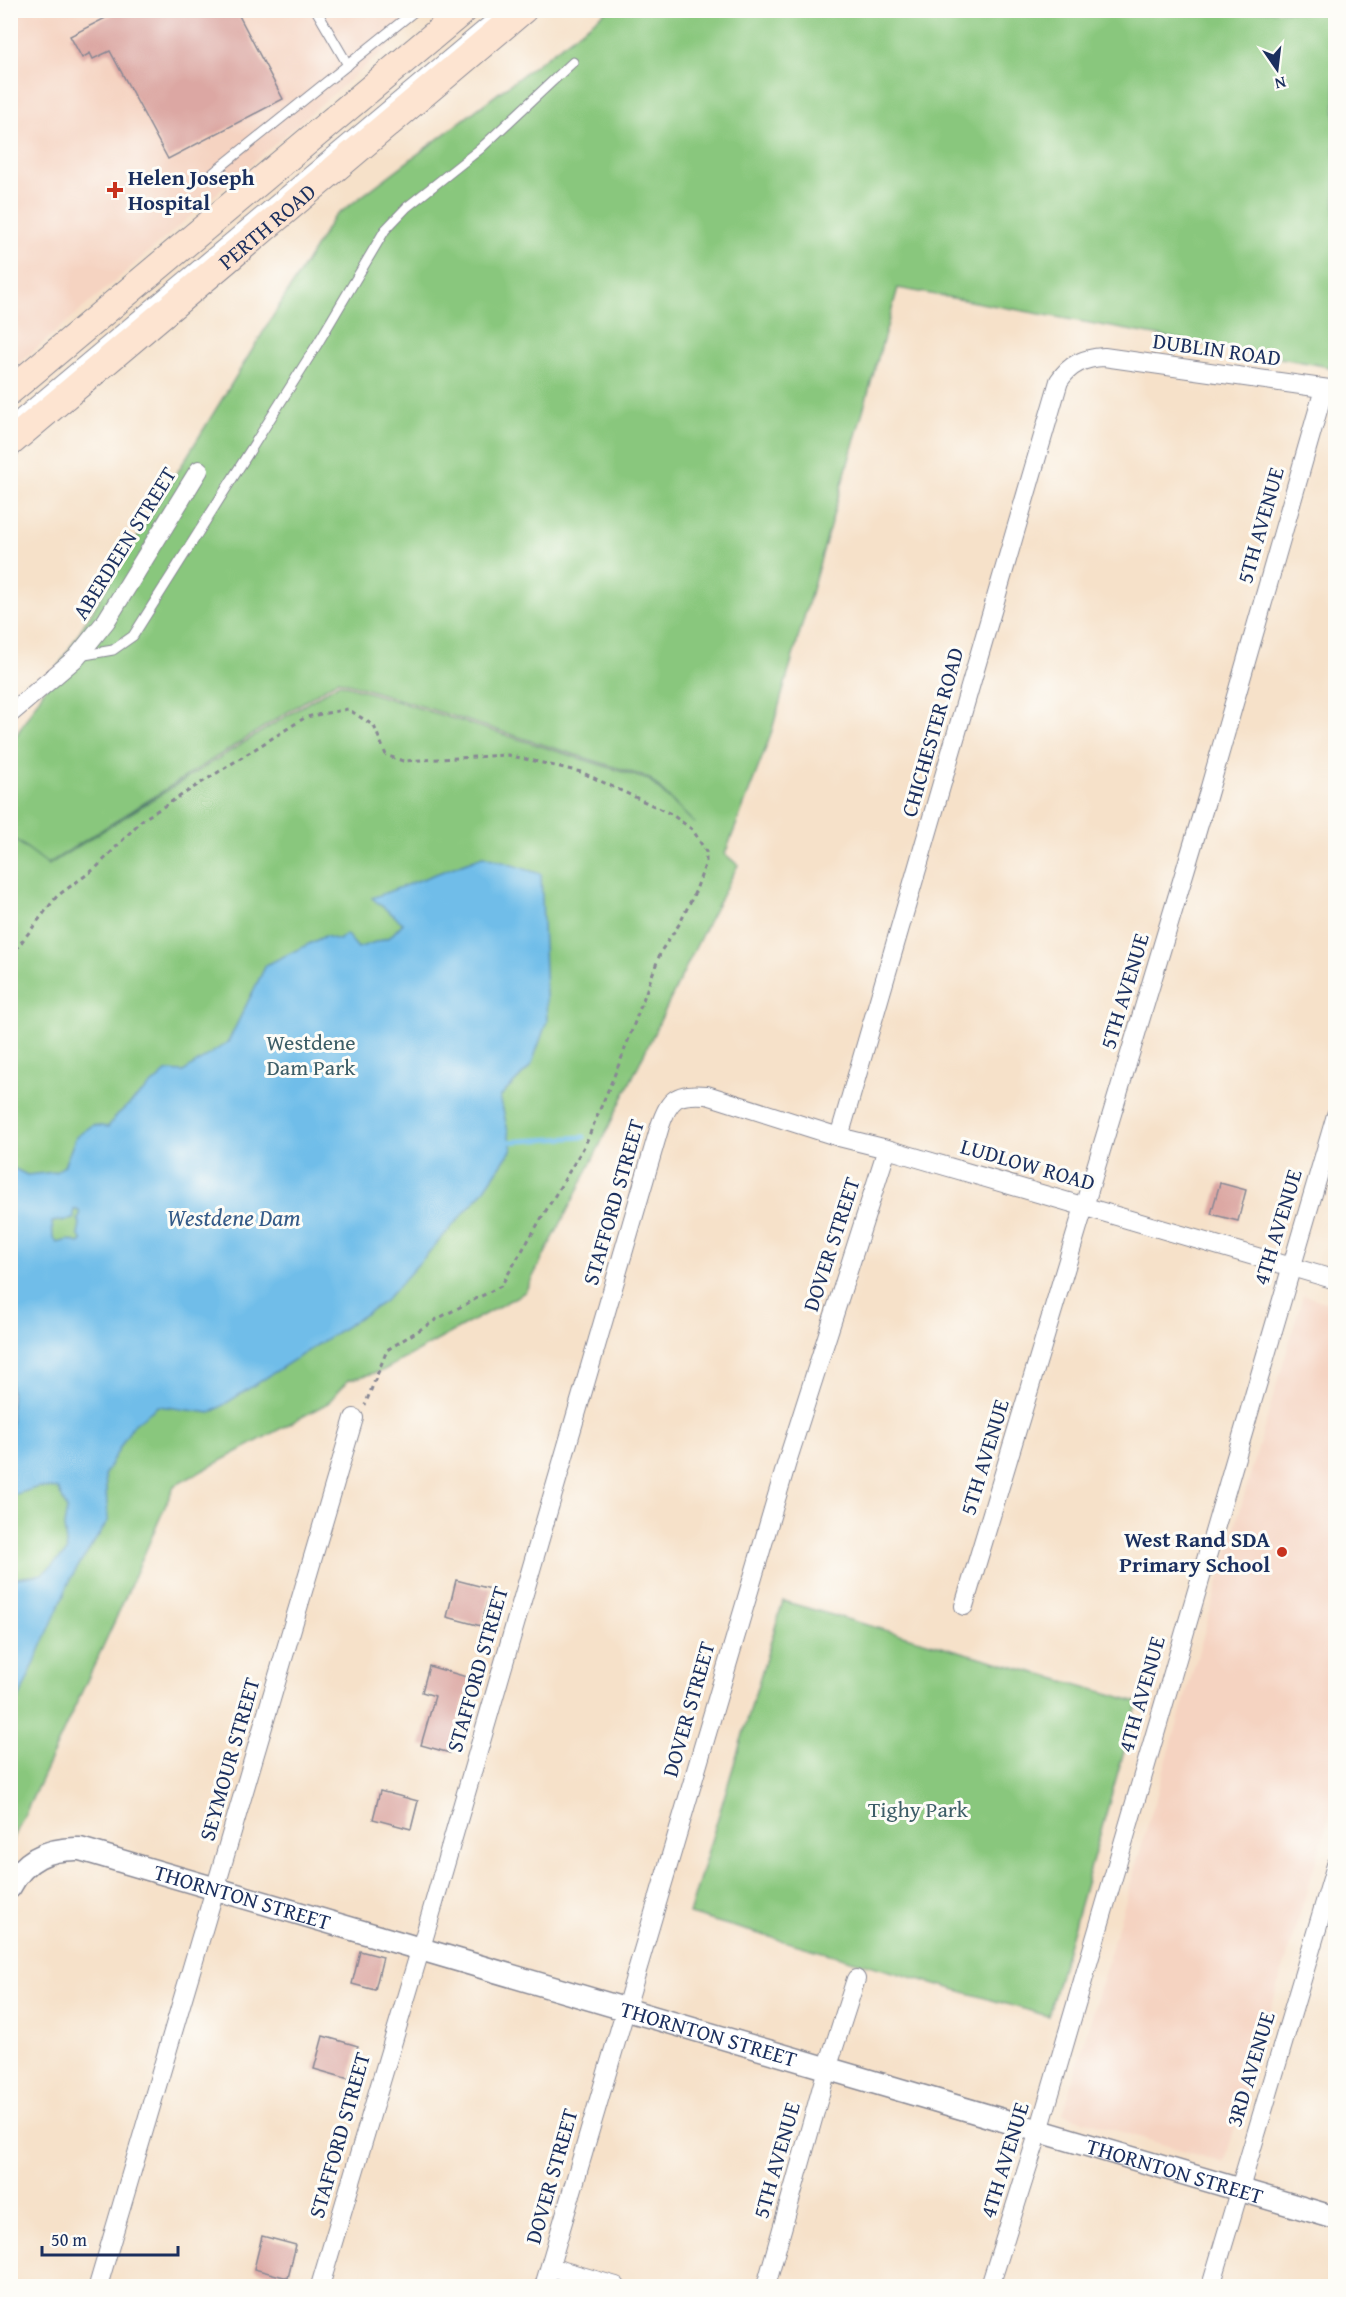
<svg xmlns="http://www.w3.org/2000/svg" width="1346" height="2297" viewBox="0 0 1346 2297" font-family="'Gentium Book Plus',serif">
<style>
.built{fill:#f5d3c1}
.green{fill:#89c77d;stroke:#527b6e;stroke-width:1.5}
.water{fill:#6fbde9;stroke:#4576a4;stroke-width:1.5;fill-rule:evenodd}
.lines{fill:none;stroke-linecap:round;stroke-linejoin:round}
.stream{stroke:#6fbde9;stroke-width:5}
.building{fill:#dca7a3}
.service-casing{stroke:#888894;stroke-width:11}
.minor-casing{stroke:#888894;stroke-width:20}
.tertiary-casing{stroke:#888894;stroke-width:25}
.secondary-casing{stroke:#888894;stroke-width:29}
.path{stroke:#888894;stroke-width:3;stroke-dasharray:4.5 4.5;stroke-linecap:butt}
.service{stroke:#fff;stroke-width:9}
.minor{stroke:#fff;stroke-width:18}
.tertiary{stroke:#fff;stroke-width:22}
.secondary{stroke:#fde4d1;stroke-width:27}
.poi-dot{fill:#c8321e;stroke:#fdfcf7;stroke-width:2}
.labels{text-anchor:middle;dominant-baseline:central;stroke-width:6;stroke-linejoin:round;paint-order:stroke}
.poi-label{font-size:22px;font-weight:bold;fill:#1b2f5e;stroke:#fdfcf7;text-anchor:start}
.street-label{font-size:22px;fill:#1b2f5e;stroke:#fdfcf7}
.park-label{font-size:22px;fill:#3c5d67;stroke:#fdfcf7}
.water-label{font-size:24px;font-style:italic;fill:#345a88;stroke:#fdfcf7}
</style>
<rect width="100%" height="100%" fill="#fdfcf7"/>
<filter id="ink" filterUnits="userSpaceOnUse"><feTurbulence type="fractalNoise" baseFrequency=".0167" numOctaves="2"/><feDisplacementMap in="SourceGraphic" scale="12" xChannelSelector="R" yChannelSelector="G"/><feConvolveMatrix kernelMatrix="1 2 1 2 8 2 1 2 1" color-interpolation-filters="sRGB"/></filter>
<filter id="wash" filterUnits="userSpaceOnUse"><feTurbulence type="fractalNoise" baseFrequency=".008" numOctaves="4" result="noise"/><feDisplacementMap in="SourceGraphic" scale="24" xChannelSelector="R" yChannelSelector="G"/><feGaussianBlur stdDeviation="1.35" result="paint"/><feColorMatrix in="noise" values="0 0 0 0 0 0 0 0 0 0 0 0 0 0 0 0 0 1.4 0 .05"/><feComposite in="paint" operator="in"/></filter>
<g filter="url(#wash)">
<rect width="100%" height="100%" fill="#f6e1c9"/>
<g class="built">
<path d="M11,11H430L11,370Z"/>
<path d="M1303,1295L1335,1305V1799L1224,2163L1063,2114Z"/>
</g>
<g class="green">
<path d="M607,11H1335V368L898,288L770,737L725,854L738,865L707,924L575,1196L525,1292L382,1371L348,1380L328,1403L174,1486L118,1614L11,1844V837L48,865L339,683L649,780L695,824L649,778L338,680L48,864L11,836V744L333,218Z"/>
<path d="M783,1601L1138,1702L1048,2016L689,1914Z"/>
</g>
<path class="water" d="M483,856L541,874L547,1021L531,1066L500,1097L512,1149L482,1193L384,1302L211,1413L158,1406L132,1426L105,1474L108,1521L72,1576L11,1717V1584L17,1578L42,1574L67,1552L64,1526L67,1509L58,1489L38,1487L11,1496V1167L27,1175L55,1172L64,1166L76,1137L93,1125L108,1127L117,1115L167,1071L183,1072L228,1042L266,965L325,936L339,940L346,934L358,948L390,937L403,923L372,898ZM74,1209L79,1211L80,1216L78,1219L80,1224L78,1234L82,1241L79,1243L69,1240L57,1243L53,1237L52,1222L74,1219Z"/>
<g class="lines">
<path class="stream" d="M505,1142L584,1137"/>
</g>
<g id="blocks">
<g class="building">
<path d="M121,10H236L283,99L168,159L110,51L93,59L90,53L82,58L70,36Z"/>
<path d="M1220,1183L1246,1190L1238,1221L1211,1214Z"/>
<path d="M456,1580L491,1589L481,1626L447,1617Z"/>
<path d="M429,1666L470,1678L450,1753L421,1745L435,1696L422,1692Z"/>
<path d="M380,1791L418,1801L411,1829L373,1819Z"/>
<path d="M360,1951L383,1957L375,1990L352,1984Z"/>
<path d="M323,2036L358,2046L349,2079L314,2069Z"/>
<path d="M262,2236L296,2245L288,2278L254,2269Z"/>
</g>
</g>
</g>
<g filter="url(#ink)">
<use href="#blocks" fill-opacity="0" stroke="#888894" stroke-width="1.5"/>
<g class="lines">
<defs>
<g id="service">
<path d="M316,10L348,65"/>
<path d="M213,173L416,10"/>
<path d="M10,422L501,10"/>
<path d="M79,656L113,650L133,636L318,343L385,230L407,207L480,149L573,62"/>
</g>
<g id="minor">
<path d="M10,714L77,657L106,621L199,470"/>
<path d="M839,1137L1059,381C1070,364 1084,358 1104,357L1336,390"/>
<path d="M964,1606L1206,801L1324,389"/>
<path d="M550,2267L616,2286"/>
<path d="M98,2286L354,1418"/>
<path d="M320,2286L425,1934L660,1126C670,1097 677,1093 707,1095L839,1137L887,1149L1336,1280"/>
<path d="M544,2286L787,1462L887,1149"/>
<path d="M766,2286L827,2069L856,1979"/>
<path d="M990,2286L1039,2131L1336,1115"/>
<path d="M1211,2286L1336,1865"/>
</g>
<g id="tertiary">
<path id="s1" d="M10,1887C25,1858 49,1848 80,1849L1336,2218"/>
</g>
<g id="secondary">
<path d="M10,391L464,10"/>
<path id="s2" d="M10,443L523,10"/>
</g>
</defs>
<use href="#service" class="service-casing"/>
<use href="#minor" class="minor-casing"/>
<use href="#tertiary" class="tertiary-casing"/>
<use href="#secondary" class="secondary-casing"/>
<path class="path" d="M10,957L57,896L96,868L142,820L306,717L348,709L374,726L386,755L403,761L508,755L581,772L671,814L693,830L706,852V862L696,890L680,923L661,951L622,1057L585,1145L501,1286L437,1319L387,1350L365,1405"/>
<use href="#service" class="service"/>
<use href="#minor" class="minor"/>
<use href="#tertiary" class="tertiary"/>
<use href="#secondary" class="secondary"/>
</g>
</g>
<g class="poi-dot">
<path d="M112 181h6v6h6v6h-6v6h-6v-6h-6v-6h6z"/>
<circle cx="1282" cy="1552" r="6"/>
</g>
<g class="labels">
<g class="poi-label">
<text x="128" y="177">Helen Joseph<tspan x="128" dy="25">Hospital</tspan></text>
<text x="1270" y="1539" text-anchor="end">West Rand SDA<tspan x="1270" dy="25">Primary School</tspan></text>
</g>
<g class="street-label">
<text stroke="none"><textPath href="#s2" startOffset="336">PERTH ROAD</textPath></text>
<text transform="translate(1217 349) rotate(8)">DUBLIN ROAD</text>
<text transform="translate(1260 525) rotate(-74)">5TH AVENUE</text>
<text transform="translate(124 543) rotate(-58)">ABERDEEN STREET</text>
<text transform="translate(932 732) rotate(-74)">CHICHESTER ROAD</text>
<text transform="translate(1124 991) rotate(-73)">5TH AVENUE</text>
<text transform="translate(1028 1164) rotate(16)">LUDLOW ROAD</text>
<text transform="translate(613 1202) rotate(-74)">STAFFORD STREET</text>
<text transform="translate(1277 1227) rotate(-73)">4TH AVENUE</text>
<text transform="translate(831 1244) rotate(-72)">DOVER STREET</text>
<text transform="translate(984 1457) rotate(-73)">5TH AVENUE</text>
<text transform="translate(477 1669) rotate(-74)">STAFFORD STREET</text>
<text transform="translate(1141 1694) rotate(-74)">4TH AVENUE</text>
<text transform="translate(688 1709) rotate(-74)">DOVER STREET</text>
<text transform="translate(229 1759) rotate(-74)">SEYMOUR STREET</text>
<text stroke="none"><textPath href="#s1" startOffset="254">THORNTON STREET</textPath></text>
<text stroke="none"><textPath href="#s1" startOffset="740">THORNTON STREET</textPath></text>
<text transform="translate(1250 2069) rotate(-73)">3RD AVENUE</text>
<text transform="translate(339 2135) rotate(-74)">STAFFORD STREET</text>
<text transform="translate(776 2160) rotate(-74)">5TH AVENUE</text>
<text transform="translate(1004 2160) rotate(-73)">4TH AVENUE</text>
<text stroke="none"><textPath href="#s1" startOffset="1226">THORNTON STREET</textPath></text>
<text transform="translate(551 2176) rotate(-74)">DOVER STREET</text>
</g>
<g class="park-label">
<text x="311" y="1042">Westdene<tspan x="311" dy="25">Dam Park</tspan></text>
<text x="918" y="1809">Tighy Park</text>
</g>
<g class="water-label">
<text x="234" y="1217">Westdene Dam</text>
</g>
</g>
<rect width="1346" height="2297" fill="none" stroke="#fdfcf7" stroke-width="36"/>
<g transform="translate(1277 69) rotate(166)" stroke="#fdfcf7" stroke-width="4.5" paint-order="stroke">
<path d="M0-4.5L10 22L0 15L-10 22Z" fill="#1b2f5e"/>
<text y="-9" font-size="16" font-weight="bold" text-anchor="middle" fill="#1b2f5e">N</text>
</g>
<path d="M42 2246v9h136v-9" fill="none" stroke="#1b2f5e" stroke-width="3"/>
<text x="51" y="2246" font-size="18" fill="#1b2f5e" stroke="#fdfcf7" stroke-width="4.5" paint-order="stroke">50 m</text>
</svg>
